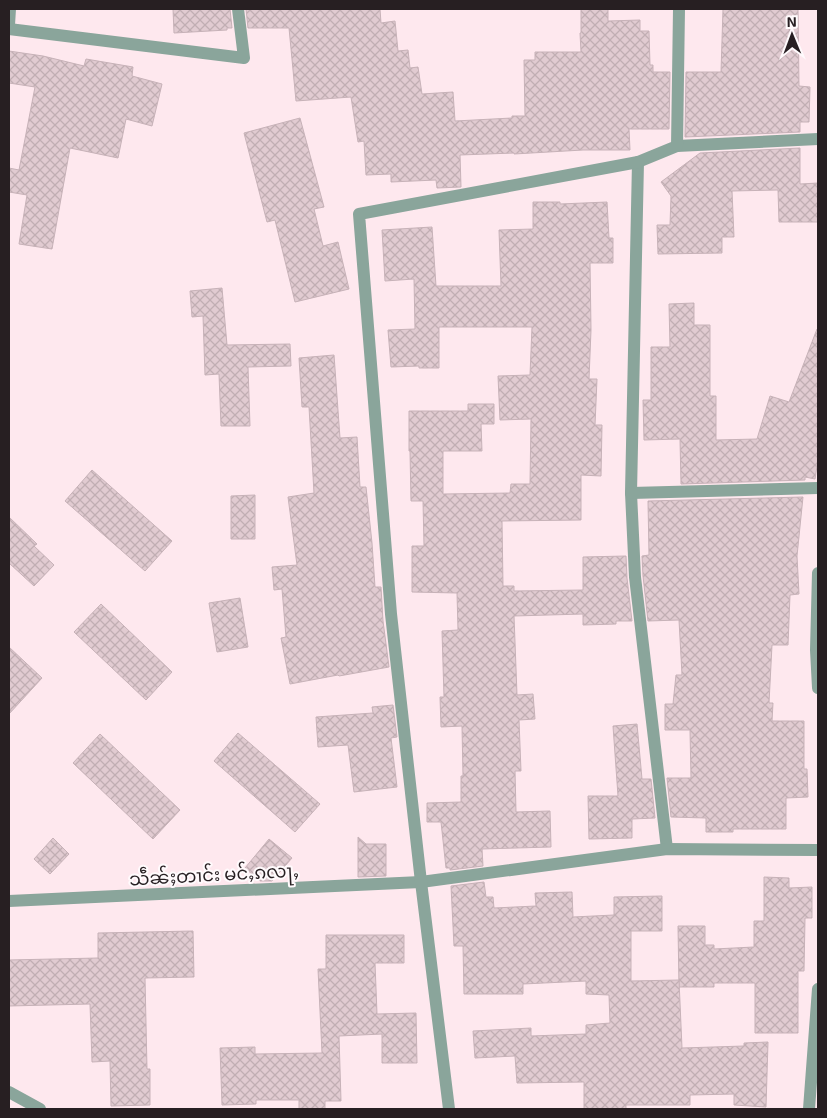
<svg xmlns="http://www.w3.org/2000/svg" width="827" height="1118" viewBox="0 0 827 1118" font-family="'Exo 2','Noto Sans Myanmar',sans-serif">
<style>
.building{fill:url(#building-cross-hatch);stroke:#c7b2b8}
.lines{fill:none;stroke-linecap:round;stroke-linejoin:round}
.minor{stroke:#8aa59b;stroke-width:12}
.labels{text-anchor:middle;dominant-baseline:central;stroke-width:4;stroke-linejoin:round;paint-order:stroke}
.street-label{font-size:18px;fill:#271f22;stroke:#fffafc}
</style>
<defs>
<pattern id="building-cross-hatch" width="8" height="8" patternUnits="userSpaceOnUse" patternTransform="scale(1.25)"><rect width="8" height="8" fill="#e1cbd1"/><path d="M0 0l8 8M0 8l8-8" fill="none" stroke="#c1aeb3"/></pattern>
</defs>
<rect width="100%" height="100%" fill="#fee8ee"/>
<g class="building">
<path d="M173,9H230L232,28H227V30L174,33Z"/>
<path d="M246,9H380L381,23L395,21L398,51L408,50L410,68L418,67L422,94L453,92L455,121L512,118V116H525L524,60H535V52H581L580,33H581V9H608V21L640,20V31H649L650,65H653V72H670L669,129H629L630,150H583L514,154V153L460,155L461,187L437,188L436,180L391,182V174L366,175L364,141L358,142L351,97L296,101L289,28H248Z"/>
<path d="M723,9H798L799,86L810,87L809,122H800V132L685,137L686,72H721Z"/>
<path d="M9,51L43,56L84,66L86,59L133,67L132,76L162,84L152,126L126,119L118,158L70,148L52,249L19,244L27,195L9,192V168L19,170L35,87L9,83Z"/>
<path d="M300,118L324,207L314,209L323,246L338,242L349,289L295,302L275,220L267,222L244,133Z"/>
<path d="M800,148V184L818,183V222H779L778,190L732,191L734,237H722V253L658,254L657,225H670L671,196L661,182L700,153Z"/>
<path d="M533,202H560V204L607,202L609,238H613V263H590L591,330L589,379H597L595,425H602L601,476L581,475V520L502,521L503,586H514V591L583,590V557L626,556L627,578L632,621H616V624L583,625V614L514,616L517,695L533,694L535,719L519,720L521,771H515L516,812L550,811L551,847L482,849L483,866L450,870V868H446L441,822H427V803L461,802V776H463L462,726L441,727L440,697H444L442,631L458,630L457,593L412,592V546H424L423,501H411L410,451H409V411H468V404H494V424H481L482,451H443V494L510,493L511,484H530L531,419L500,420L498,376L530,375L532,327H439V368H419V366L391,367L388,330L415,329L414,279L385,281L382,230L432,227L436,286H501L499,230L533,229Z"/>
<path d="M222,288L227,345L290,344L291,366L248,367L250,426H221L219,374L205,375L203,316L192,317L190,291Z"/>
<path d="M694,303V325H710V396H716V440L757,439L770,396L789,402L817,329H818V460L815,479L805,477V480L681,484L680,439L644,440L643,400H651V347H670L669,304Z"/>
<path d="M334,355L340,438L357,437L360,487H366L372,543L375,587H381L383,621L389,667L339,676L338,675L290,684L281,638L286,637L282,589L274,590L272,567L297,565L288,497L314,493L309,407H302L299,358Z"/>
<path d="M92,470L172,541L145,571L65,501Z"/>
<path d="M255,495V539H231V496Z"/>
<path d="M803,497L797,556L799,594L790,595L788,645H772L769,703H773L772,721H804V769H807L808,797L786,798V829H733V832H706V818L671,817L667,778H691L690,730H665V704H673L676,675H682L679,620L648,621L643,576L642,556L649,555L648,501Z"/>
<path d="M9,517L37,544L34,546L54,565L34,586L9,563Z"/>
<path d="M240,598L248,647L217,652L209,603Z"/>
<path d="M101,604L172,672L146,700L74,632Z"/>
<path d="M9,647L42,678L9,714Z"/>
<path d="M393,705L397,737L391,738L397,787L354,792L348,745L318,747L316,717L373,713L372,707Z"/>
<path d="M637,724L642,779H651L655,818L632,819V838L589,839L588,796H618L613,726Z"/>
<path d="M238,733L320,804L295,832L214,761Z"/>
<path d="M100,734L180,810L153,839L73,763Z"/>
<path d="M358,837L366,844H386V876L358,877Z"/>
<path d="M53,838L69,854L50,874L34,859Z"/>
<path d="M269,839L292,858L272,881H260L245,868Z"/>
<path d="M764,877L789,878V888L812,887V918H805L804,971H798V1033H755V983H714V987H679L678,926H705V945H714V949L754,947V921H764Z"/>
<path d="M484,882L486,897H493L494,908L536,906L535,893L572,892L573,917L614,915V897L662,896V931H631V981L679,980L682,1048L744,1046V1043L768,1042L766,1107L734,1105V1094L690,1095V1105H626V1109H584V1082L517,1083L515,1056L475,1058L473,1031L531,1028V1036L586,1034V1025L610,1023L609,995L586,994V981L523,984V994H464L463,946H454L451,886Z"/>
<path d="M193,931L194,977L145,978L147,1069H150V1105L111,1106L110,1061L92,1062L90,1004L9,1006V960L98,958V933Z"/>
<path d="M326,935H404V963H375L377,1014L416,1013L417,1063H382V1034L339,1036L341,1101H325V1109H299V1100H256V1104L222,1105L220,1048L255,1047V1054L322,1053L318,969H326Z"/>
</g>
<g class="lines">
<g class="minor">
<path d="M9,25L10,9"/>
<path d="M9,29L244,58L238,9"/>
<path d="M677,146L818,139"/>
<path d="M638,162L631,493L635,577L667,849"/>
<path d="M631,493L818,488"/>
<path d="M818,573L816,650L818,688"/>
<path d="M9,901L421,882L667,849L818,850"/>
<path d="M9,1092L40,1109"/>
<path d="M449,1109L421,882L391,614L359,214L638,162L677,146L679,9"/>
<path d="M809,1109L818,989"/>
</g>
</g>
<g class="labels">
<g class="street-label">
<text transform="translate(214 874) rotate(-3)">သဵၼ်ႈတၢင်း မင်ႇၵလႃႇ</text>
</g>
</g>
<rect width="827" height="1118" fill="none" stroke="#271f22" stroke-width="20"/>
<g transform="translate(792 35) rotate(359)" stroke="#fffafc" stroke-width="4" paint-order="stroke">
<path d="M0-4L9 19L0 12L-9 19Z" fill="#271f22"/>
<text y="-8" font-size="14" font-weight="bold" text-anchor="middle" fill="#271f22">N</text>
</g>
</svg>
